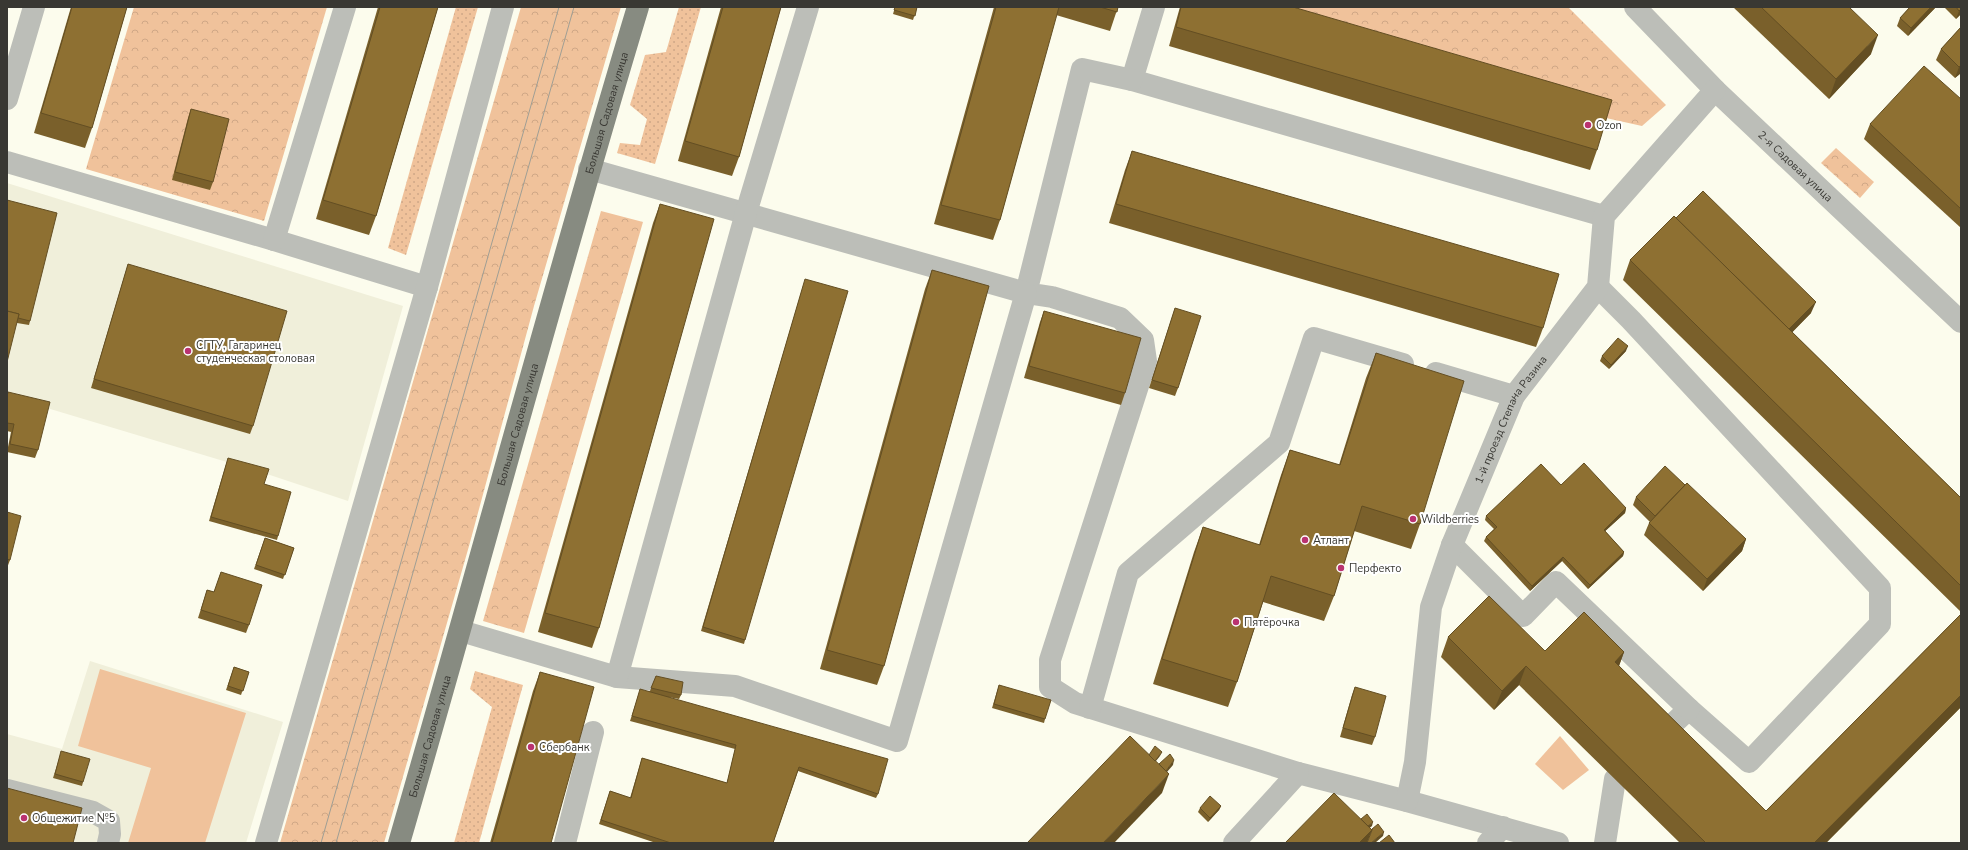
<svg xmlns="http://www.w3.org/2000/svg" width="1968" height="850" viewBox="0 0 1968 850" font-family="'Nunito Sans',sans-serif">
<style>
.built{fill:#f0efda}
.grass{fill:url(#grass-dots)}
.forest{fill:url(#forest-crowns)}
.garden{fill:#f0c29b}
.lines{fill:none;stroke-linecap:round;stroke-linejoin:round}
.minor{stroke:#bcbeb8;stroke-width:22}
.major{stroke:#878b81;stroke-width:22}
.tram{stroke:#9f9e94;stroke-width:1}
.wall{fill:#7a602b}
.shaded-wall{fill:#634e23}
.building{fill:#8e7032;stroke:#634e23}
.poi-dot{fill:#ba3270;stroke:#fff;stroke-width:1.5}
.labels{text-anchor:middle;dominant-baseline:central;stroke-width:4;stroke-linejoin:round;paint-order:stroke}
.street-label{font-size:11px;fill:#393833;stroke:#fff}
.poi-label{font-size:11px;fill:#393833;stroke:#fff;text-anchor:start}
</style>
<defs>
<pattern id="grass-dots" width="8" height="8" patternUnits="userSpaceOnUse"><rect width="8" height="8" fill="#f0c29b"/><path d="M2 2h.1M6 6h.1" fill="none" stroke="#cfa786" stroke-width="1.8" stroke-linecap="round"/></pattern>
<pattern id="forest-crowns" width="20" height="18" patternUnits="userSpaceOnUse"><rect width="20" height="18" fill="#f0c29b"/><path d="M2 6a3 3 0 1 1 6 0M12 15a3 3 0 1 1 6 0" fill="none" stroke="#cfa786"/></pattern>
</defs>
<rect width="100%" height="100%" fill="#fcfced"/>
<g class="built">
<path d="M7,183L403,306L348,501L267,474L7,396Z"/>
<path d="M90,661L283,722L246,843H7V734L62,749Z"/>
</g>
<g class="grass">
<path d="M456,7H478L406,255L388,248Z"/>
<path d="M679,7H701L655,164L617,153L620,143L640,145L647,119L630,105L645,55L666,52Z"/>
<path d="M475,671L523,685L479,843H454L492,707L470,689Z"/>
</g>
<g class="forest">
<path d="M134,7H327L264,221L86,169Z"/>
<path d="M521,7H621L534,306L469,546L384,843H280Z"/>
<path d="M1236,7H1568L1666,105L1642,126L1606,118Z"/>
<path d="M1836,148L1874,182L1860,198L1821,163Z"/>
<path d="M601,211L643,222L524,633L483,621Z"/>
</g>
<g class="garden">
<path d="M100,669L246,713L205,843H128L151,768L78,746Z"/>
<path d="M1560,736L1589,770L1563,790L1535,764Z"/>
</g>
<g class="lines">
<g class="minor">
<path d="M1154,7L1132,80L1604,216"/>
<path id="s1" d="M1635,7L1715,90L1961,322"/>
<path d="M1132,80L1082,69L1026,293L1052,297L1120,318L1143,340L1146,361L1050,660V687L1075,703L1298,773L1407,801L1558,843"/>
<path d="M7,99L34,7"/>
<path d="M7,162L274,240L427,287"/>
<path d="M274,240L345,7"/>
<path d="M1598,287L1631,320L1880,588V624L1749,762L1689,709L1662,734"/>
<path d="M1436,373L1514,396"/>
<path d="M1452,545L1523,616L1556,582L1689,709"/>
<path d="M461,631L617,677L735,686L897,741L1026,293L589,169"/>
<path d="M617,677L746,213L808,7"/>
<path d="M1090,708L1128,573L1279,443L1314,338L1403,364"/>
<path d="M7,790L93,812L109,821L110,834L108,843"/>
<path id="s2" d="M1407,801L1415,762L1431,607L1452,545L1514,396L1598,287L1604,216L1715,90"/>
<path d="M266,843L427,287L503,7"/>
<path d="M565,843L593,732"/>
<path d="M1234,843L1298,773"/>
<path d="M1488,843L1503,827"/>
<path d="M1605,843L1615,779"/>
</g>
<path class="major" id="s3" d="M399,843C480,565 554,284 638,7"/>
<g class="tram">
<path d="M321,843L559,7"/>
<path d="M336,843L574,7"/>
</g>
</g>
<g class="wall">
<path d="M71,7H127L92,128L85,148L34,133Z"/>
<path d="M378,7H438L376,216L369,235L316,219Z"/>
<path d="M721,7H781L739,157L732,176L678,161Z"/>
<path d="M895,7H917L913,20L893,14Z"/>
<path d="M994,7H1118L1110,31L1056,15L1000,220L993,240L934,224Z"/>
<path d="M1180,7H1293L1597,150L1590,170L1169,46Z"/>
<path d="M1733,7H1849L1871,54L1829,99Z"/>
<path d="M1910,7H1936L1908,36L1897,26L1900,18Z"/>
<path d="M1944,7H1961V14L1956,19Z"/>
<path d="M1961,27V73L1955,78L1936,60L1941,49Z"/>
<path d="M1961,99V228L1864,139L1870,124Z"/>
<path d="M191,109L213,182L210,190L172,180L188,118Z"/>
<path d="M1132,151L1543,328L1536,347L1109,223L1125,170Z"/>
<path d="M7,200L30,321L29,325L17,323Z"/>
<path d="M660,204L599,628L592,648L538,632L653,223Z"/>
<path d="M1630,260L1811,313L1792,332L1961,498V612L1623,280Z"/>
<path d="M128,264L253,426L250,434L91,388Z"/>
<path d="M932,270L884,666L877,685L820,669L925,289Z"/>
<path d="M804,283L745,640L744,644L701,631Z"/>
<path d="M1175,308L1178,388L1175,396L1149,388Z"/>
<path d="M1044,311L1125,393L1121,405L1024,378L1040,322Z"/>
<path d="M1626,351L1609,369L1600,361L1602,356Z"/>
<path d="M1376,353L1420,524L1411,549L1354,531L1334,596L1324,621L1263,602L1237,682L1228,707L1153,684L1194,552L1203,527L1259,545L1281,475L1290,450L1339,465L1366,378Z"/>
<path d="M8,392L38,450L35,458L7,452L11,432L7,431V396Z"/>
<path d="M228,458L264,484L278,536L277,540L209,521Z"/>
<path d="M1561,485L1626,508L1625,513L1605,531L1624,552L1623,556L1588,589L1562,561L1530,591L1484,541L1486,537L1494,529L1485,520L1486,516Z"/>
<path d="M1685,485L1746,539L1742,551L1703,591L1644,535L1649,523L1650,522L1633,505L1636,497Z"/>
<path d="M7,512L10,560L7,568Z"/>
<path d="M265,538L294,548L283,579L254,569Z"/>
<path d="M221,572L249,625L246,633L198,618L207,590L214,592Z"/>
<path d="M1961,614V707L1826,843H1680L1519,685L1494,710L1441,657L1448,637L1545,651L1624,652L1619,666L1766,811Z"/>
<path d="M234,667L249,672L241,695L226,690Z"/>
<path d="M540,672L551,843H490L533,691Z"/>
<path d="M656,676L681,695L679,699L668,697L878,794L876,798L798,771L773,843H656L599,824L610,791L630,798L642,758L727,783L735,749L630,721L639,693L650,691Z"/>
<path d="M999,685L1045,719L1044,723L992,708Z"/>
<path d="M1355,687L1375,737L1372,745L1340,737L1352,695Z"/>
<path d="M60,756L83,782L82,786L53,778Z"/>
<path d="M1221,806L1219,810L1208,822L1198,812L1200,808Z"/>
</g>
<g class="shaded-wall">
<path d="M1931,7H1936L1908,36L1911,28Z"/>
<path d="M1961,9V14L1956,19L1959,11Z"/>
<path d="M1878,35L1871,54L1829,99L1836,79Z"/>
<path d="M1961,65V73L1955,78L1959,67Z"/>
<path d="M1816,302L1811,313L1779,346L1784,334Z"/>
<path d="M1628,346L1626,351L1609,369L1611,365Z"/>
<path d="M1626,508L1625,513L1602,534L1604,530Z"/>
<path d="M1746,539L1742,551L1703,591L1707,579Z"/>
<path d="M1624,552L1623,556L1588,589L1590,585Z"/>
<path d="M1563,557L1562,561L1530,591L1532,586Z"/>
<path d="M1624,652L1617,671L1615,662Z"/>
<path d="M1526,666L1519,685L1494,710L1502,691Z"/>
<path d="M1961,695V707L1826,843H1814Z"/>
<path d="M1162,752L1160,756L1151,767L1153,763Z"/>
<path d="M1174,760L1173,765L1161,779L1163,775Z"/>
<path d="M1169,774L1162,793L1114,843H1103Z"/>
<path d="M1221,806L1219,810L1208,822L1210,818Z"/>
<path d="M1373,822L1372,826L1356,839L1357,835Z"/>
<path d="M1372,830L1367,843H1359Z"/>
<path d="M1384,832L1383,836L1375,843H1371Z"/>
</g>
<g class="building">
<path d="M72,7H127L92,128L41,113Z"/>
<path d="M380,7H438L376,216L323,200Z"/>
<path d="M723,7H781L739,157L685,141Z"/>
<path d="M895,7H917L915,16L894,10Z"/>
<path d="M996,7H1059L1000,220L941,205Z"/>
<path d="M1100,7H1118L1117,12Z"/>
<path d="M1181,7H1293L1612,100L1597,150L1176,27Z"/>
<path d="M1761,7H1849L1878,35L1836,79Z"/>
<path d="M1910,7H1931L1911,28L1900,18Z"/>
<path d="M1956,7H1961V9L1959,11Z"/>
<path d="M1961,27V65L1959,67L1941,49Z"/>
<path d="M1924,66L1961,99V209L1870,124Z"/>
<path d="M191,109L229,119L213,182L175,172Z"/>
<path d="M1132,151L1559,274L1543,328L1116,204Z"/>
<path d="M1703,191L1816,302L1789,329L1676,218Z"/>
<path d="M7,200L57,213L30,321L18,318L19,314L7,311Z"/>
<path d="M660,204L714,219L599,628L545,613Z"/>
<path d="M1674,216L1961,498V586L1630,260Z"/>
<path d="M128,264L287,311L253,426L94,379Z"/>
<path d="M932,270L989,286L884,666L827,650Z"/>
<path d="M805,279L848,291L745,640L703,627Z"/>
<path d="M1175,308L1201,316L1178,388L1152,380Z"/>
<path d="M7,311L19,314L7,362Z"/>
<path d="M1044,311L1141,338L1125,393L1029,366Z"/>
<path d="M1618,338L1628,346L1611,365L1602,356Z"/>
<path d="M1376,353L1464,381L1420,524L1362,506L1334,596L1271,576L1237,682L1162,659L1203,527L1260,545L1290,450L1340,465Z"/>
<path d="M8,392L50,402L38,450L10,444L14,424L7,423V397Z"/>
<path d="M228,458L269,469L264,484L291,492L278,536L211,517Z"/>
<path d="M1584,463L1626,508L1604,530L1624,552L1590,585L1563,557L1532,586L1486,537L1497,527L1486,516L1541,464L1561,485Z"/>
<path d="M1665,466L1685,485L1655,516L1636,497Z"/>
<path d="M1687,483L1746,539L1707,579L1649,523Z"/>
<path d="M7,512L21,516L10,560L7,559Z"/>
<path d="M265,538L294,548L285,575L256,565Z"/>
<path d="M221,572L262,585L249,625L201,610L207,590L214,592Z"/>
<path d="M1489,596L1545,651L1584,612L1624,652L1615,662L1766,811L1961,614V695L1814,843H1706L1526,666L1502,691L1448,637Z"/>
<path d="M234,667L249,672L243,691L228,686Z"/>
<path d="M540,672L594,687L551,843H492Z"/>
<path d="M656,676L683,682L681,695L651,688Z"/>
<path d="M999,685L1051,700L1045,719L994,704Z"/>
<path d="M1355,687L1386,696L1375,737L1343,728Z"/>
<path d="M640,689L888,759L878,794L799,767L773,843H671L601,820L610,791L631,798L642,758L727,783L736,745L632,716Z"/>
<path d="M1130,736L1169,774L1103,843H1027Z"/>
<path d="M1155,746L1162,752L1155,761L1149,755Z"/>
<path d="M61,751L90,759L83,782L55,774Z"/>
<path d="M1170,754L1174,760L1166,771L1159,764Z"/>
<path d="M7,788L82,808L73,843H7Z"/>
<path d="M1334,793L1372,830L1359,843H1285Z"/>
<path d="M1210,796L1221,806L1210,818L1200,808Z"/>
<path d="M1367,814L1373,822L1368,826L1361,819Z"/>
<path d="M1378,824L1384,832L1371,843H1367L1372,830V829Z"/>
<path d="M1389,835L1395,843H1379Z"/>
</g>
<g class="poi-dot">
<circle cx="1588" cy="125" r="4"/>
<circle cx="188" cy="351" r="4"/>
<circle cx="1413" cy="519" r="4"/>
<circle cx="1305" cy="540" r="4"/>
<circle cx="1341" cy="568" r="4"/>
<circle cx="1236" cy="622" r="4"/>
<circle cx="531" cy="747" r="4"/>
<circle cx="24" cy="818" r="4"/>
</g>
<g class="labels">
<g class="street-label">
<text stroke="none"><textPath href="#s3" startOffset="759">Большая Садовая улица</textPath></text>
<text stroke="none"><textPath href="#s1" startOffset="226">2-я Садовая улица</textPath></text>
<text stroke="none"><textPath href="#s2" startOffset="400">1-й проезд Степана Разина</textPath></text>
<text stroke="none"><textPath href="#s3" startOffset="435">Большая Садовая улица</textPath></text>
<text stroke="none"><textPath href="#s3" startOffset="111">Большая Садовая улица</textPath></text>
</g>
<g class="poi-label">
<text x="1596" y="125">Ozon</text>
<text x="196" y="345">СГТУ, Гагаринец<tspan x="196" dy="13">студенческая столовая</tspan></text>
<text x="1421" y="519">Wildberries</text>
<text x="1313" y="540">Атлант</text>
<text x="1349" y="568">Перфекто</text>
<text x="1244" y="622">Пятёрочка</text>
<text x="539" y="747">Сбербанк</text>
<text x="32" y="818">Общежитие №5</text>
</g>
</g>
<rect width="1968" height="850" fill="none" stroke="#393833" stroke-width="16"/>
</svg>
